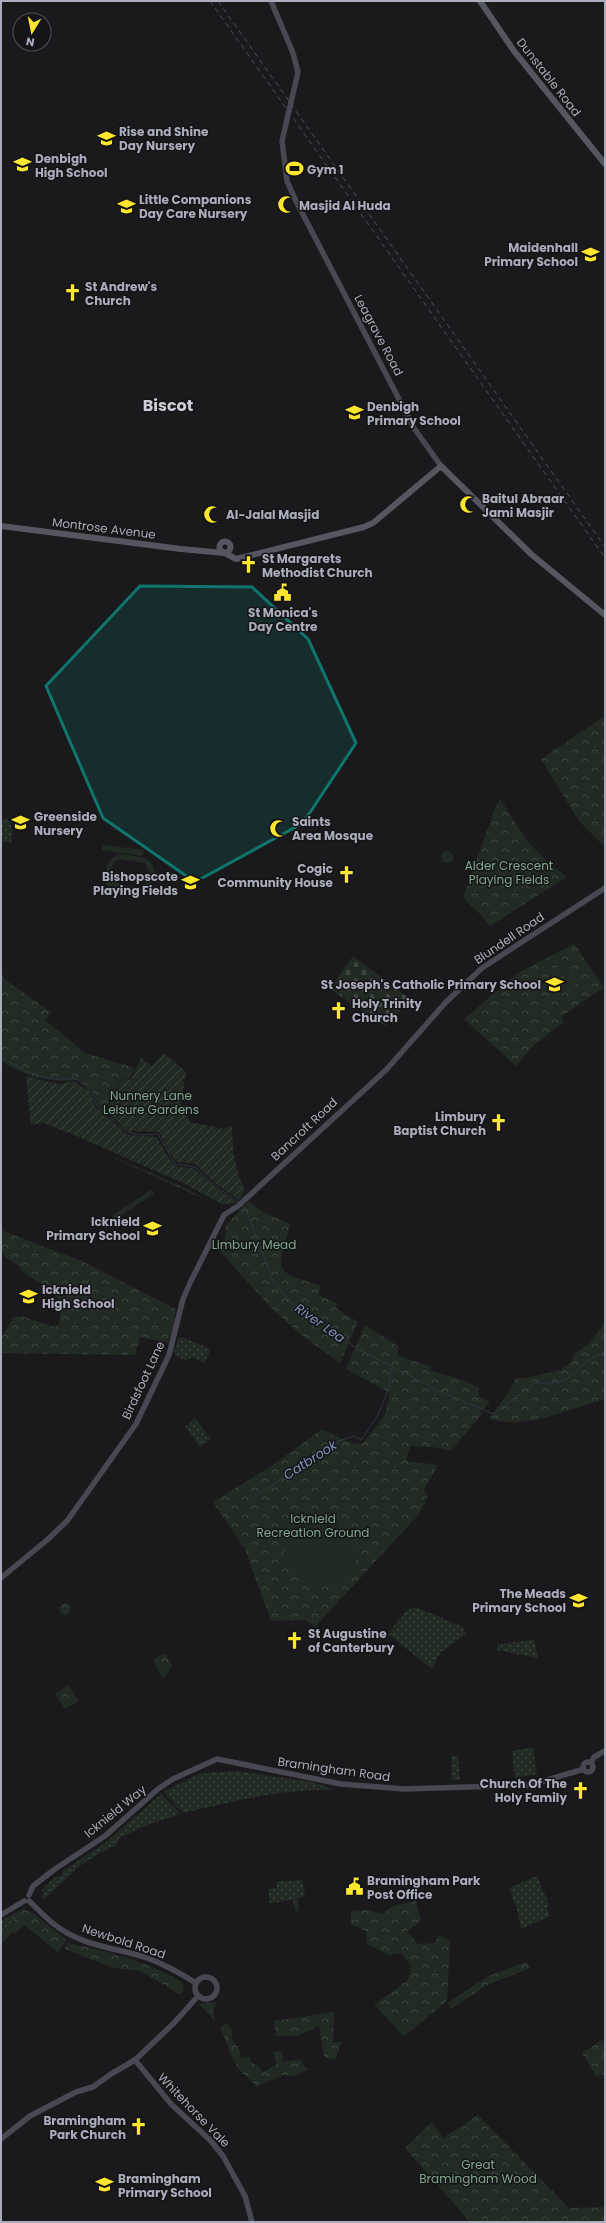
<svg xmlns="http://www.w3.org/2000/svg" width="606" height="2223" viewBox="0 0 606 2223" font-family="Poppins,sans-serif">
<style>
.grass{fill:url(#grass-dots)}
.forest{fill:url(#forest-crowns)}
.cemetery{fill:url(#cemetery-stones)}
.garden{fill:url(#garden-furrows)}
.pitch{fill:#212b24;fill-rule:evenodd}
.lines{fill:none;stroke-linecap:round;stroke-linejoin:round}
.stream{stroke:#2e3542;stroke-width:1}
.secondary{stroke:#484852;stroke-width:5.5}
.primary{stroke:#565661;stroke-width:6}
.rail{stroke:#4d4d57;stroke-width:1;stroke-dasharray:5 4;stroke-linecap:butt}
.marked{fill:#0f766e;fill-opacity:0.2;stroke:#0f766e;stroke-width:3;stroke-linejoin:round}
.labels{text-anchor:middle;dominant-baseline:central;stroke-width:3;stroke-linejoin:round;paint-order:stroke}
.street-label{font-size:12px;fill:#abadbc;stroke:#151417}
.poi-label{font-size:12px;font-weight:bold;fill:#abadbc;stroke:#151417;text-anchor:start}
.park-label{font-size:12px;fill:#81a88c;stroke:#151417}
.water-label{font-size:13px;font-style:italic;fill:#8192b9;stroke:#151417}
.district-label{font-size:16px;font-weight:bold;fill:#cdcdd8;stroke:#151417}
</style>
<defs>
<pattern id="grass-dots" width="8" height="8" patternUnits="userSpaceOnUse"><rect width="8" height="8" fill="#212b24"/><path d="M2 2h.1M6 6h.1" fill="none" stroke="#3f4742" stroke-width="1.8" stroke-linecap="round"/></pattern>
<pattern id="forest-crowns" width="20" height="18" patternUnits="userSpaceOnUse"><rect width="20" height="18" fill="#212b24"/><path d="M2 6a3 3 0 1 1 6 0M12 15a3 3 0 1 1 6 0" fill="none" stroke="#3f4742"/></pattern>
<pattern id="cemetery-stones" width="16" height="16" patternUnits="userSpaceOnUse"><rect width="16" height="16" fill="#212b24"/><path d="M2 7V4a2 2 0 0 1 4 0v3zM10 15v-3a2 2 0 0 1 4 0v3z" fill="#3f4742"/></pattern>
<pattern id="garden-furrows" width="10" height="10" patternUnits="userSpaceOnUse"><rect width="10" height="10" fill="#212b24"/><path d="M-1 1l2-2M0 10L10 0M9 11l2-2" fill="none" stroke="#3f4742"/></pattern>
</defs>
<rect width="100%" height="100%" fill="#1a1a1c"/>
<g class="grass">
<path d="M11,818L12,842H1V819Z"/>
<path d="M95,1149L185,1188L206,1200Z"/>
<path d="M182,1337L208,1348L210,1351L205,1363L192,1357L186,1360L176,1356L174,1351L178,1339Z"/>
<path d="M195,1418L211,1439L200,1447L185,1427Z"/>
<path d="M415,1607L463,1627L466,1634L440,1653L432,1669L388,1634L407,1610Z"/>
<path d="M534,1640L538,1658L497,1650L498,1644Z"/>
<path d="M533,1747L537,1774L515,1778L512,1751Z"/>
<path d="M451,1756H458L460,1780H452Z"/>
<path d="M238,1771L312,1782L335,1790C284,1788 233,1802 183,1813L163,1792L201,1773Z"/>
<path d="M161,1794L181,1814L150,1824L121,1837L116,1845L100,1853L81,1865L43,1900L42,1890L55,1877L62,1875L63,1871L104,1844Z"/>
<path d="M537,1876L549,1904L547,1908L550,1916L521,1929L517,1909L509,1888Z"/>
<path d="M302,1880L305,1896L297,1898L299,1911L296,1912L293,1900L270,1903L268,1889L277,1888L276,1882Z"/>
<path d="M22,1909L16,1915L12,1927L1,1939V1921Z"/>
</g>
<g class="forest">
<path d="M605,716V847L579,821L541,759Z"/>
<path d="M500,799L528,842L550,864L567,877L490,926C481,913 473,909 463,898L494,811Z"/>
<circle cx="447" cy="857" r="6"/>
<path d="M574,944L604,987L561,1017L564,1022L533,1046L516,1066L464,1019L518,973Z"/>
<path d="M1,974L4,979L51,1012L45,1020L85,1053L135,1068L129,1079L123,1076L104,1111L98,1105L93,1092L79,1080C47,1083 28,1077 1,1061Z"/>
<path d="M249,1201L261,1211L290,1224C278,1274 271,1270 321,1286L318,1295L337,1303L336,1308L358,1322L340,1363L300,1334L271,1308L218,1249L225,1238L226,1225Z"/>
<path d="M1,1230L84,1262L176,1309L173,1327L168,1343L140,1337L135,1355L1,1353L2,1337L13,1317L21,1316L55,1327L59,1324C64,1294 53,1291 30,1277C24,1274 21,1268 16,1264C11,1261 5,1258 2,1252C0,1246 1,1237 1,1230Z"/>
<path d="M605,1323V1399C573,1408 520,1432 489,1418L506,1396L516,1378H527L560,1370L571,1362L575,1354L590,1342Z"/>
<path d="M365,1325L398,1346V1356L431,1366L430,1370L465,1381L479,1388V1396L490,1402L480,1411L483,1413L451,1451L433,1447L410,1446L406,1461L438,1465L424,1490L428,1496L419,1514L315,1627L305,1620L271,1621L245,1549L213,1502L273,1465L322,1429C338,1436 344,1443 362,1444L385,1415L390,1393L346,1369Z"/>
<circle cx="65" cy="1609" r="5.5"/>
<path d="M165,1653L173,1666L163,1678L153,1661L154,1659Z"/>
<path d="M68,1685L79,1701L65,1709L55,1694Z"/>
<path d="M416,1901L421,1921L407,1931L418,1944L434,1943L440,1935L450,1941L447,2001L404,2036L374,2005L408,1980L411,1965L401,1953L389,1955L367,1944L366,1931L351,1924V1911L366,1910L383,1914L392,1906Z"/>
<path d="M23,1909L30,1911L67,1940L58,1952L24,1925L14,1934L12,1932L1,1945V1938L12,1927L16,1915Z"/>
<path d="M68,1943C110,1952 143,1960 181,1981L184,1989L181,1995L140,1971L114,1968L64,1949Z"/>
<path d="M526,1962L530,1968L487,1985L451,2009L448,2003L488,1976Z"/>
<path d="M214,2002L216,2004L213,2011L215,2021L199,2004Z"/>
<path d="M334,2012L333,2043L342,2041L335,2060L324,2057L319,2026L297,2036H276L274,2021Z"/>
<path d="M225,2023L230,2026L233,2032L231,2038L240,2051V2058L250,2057V2061L260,2068L262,2073L277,2064L273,2052L283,2051L282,2062L301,2059L304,2066L309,2069L295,2076L283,2075L256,2087C252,2079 244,2076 239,2069C231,2057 226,2042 221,2028Z"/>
<path d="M602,2040L605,2045V2079L602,2074L597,2077L582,2053Z"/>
<path d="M478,2115L569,2208L603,2207L605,2209V2222H470L405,2148L432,2122L443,2138Z"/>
</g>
<path class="cemetery" d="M353,956L411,1000L385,1026L330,989Z"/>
<g class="garden">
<path d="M164,1053L186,1072L181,1105L190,1122L224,1129L232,1126C233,1151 234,1167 245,1190L239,1200L215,1183L195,1164L177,1162L169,1152L159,1132L128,1131L106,1111L123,1077L131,1080L141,1058L151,1066Z"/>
<path d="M26,1076L58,1084L74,1081L90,1092L96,1107L128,1135L157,1137L166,1154L175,1166L195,1169L216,1188L236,1202L232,1204H222L183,1183L74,1135L44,1123L31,1125Z"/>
</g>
<g class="pitch">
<path d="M103,845L144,850L143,856L102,850Z"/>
<path d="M124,854C131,856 140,856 146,859C159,866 156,882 147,889L150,890L149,894L106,885V881H109C102,868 109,855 124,854ZM120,859L145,863L150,873C149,892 127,888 115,881L110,870L114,862Z"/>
<path d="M561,965L575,985L571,987L557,968Z"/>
<path d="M555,970L568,989L565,992L551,973Z"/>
<path d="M151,1190L154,1194L114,1220L112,1216Z"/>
<circle cx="321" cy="1549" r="37"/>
</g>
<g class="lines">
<g class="stream">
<path d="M1,1057C25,1072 46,1083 75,1078L92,1092L97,1106L127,1132L140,1135L158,1134L175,1164L195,1167L213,1184L238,1202"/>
<path d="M242,1205L247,1212L274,1283L296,1308L303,1309L356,1348L433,1388L493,1414L535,1383H554L566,1380L588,1360L605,1352"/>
<path d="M254,1497L339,1441L354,1436L361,1440L377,1417L389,1388L391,1368"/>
</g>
<g class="secondary">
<path d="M271,1L293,53L298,72L282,141L287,181L296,201L414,428L441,466"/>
<path d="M1,1578L47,1540L67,1521L136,1424L169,1355L183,1299L190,1283L224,1215L238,1206L386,1070L446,1002L482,968L605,888"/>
<circle cx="588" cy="1767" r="5"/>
<path d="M591,1763L594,1757L605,1751"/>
<path d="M29,1895L33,1886L55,1869L105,1836L158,1789L173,1779L217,1759L341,1784L404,1789L530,1785L584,1769"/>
<path d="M29,1901C42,1913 53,1926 69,1934C93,1947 119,1949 144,1957C163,1963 179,1973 196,1983"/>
<path d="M1,1915L24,1901"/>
<circle cx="206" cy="1988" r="11"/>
<path d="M135,2060L171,2104L211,2141L223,2156L245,2196L252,2222"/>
<path d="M1,2139L30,2116L76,2092L93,2087L111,2074L135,2060L174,2023L198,1996"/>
</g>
<g class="primary">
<path d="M480,1L514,51L605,164"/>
<path d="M1,526L181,549L224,553"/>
<circle cx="225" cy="547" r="5.5"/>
<path d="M225,553L236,559L364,527L373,523L441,466L531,554L605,615"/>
</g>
<g class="rail">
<path d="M210,1L605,558"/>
<path d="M218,1L605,547"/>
</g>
</g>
<path class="marked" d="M140,586L252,587L308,639L356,743L303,823L195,882L103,818L46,686Z"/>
<defs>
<symbol id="school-bare" viewBox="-9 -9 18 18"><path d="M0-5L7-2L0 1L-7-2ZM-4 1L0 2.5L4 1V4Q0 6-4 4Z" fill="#fee62f" stroke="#151417" stroke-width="2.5" paint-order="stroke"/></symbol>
<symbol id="stadium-bare" viewBox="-9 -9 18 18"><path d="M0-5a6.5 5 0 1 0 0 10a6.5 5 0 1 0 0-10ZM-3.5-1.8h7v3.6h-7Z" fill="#fee62f" stroke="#151417" stroke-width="2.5" paint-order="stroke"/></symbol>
<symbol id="mosque-bare" viewBox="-9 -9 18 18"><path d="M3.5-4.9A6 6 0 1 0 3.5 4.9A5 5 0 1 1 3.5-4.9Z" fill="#fee62f" stroke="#151417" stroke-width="2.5" paint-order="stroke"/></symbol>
<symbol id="church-bare" viewBox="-9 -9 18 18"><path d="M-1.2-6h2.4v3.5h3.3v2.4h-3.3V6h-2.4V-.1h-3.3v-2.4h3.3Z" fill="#fee62f" stroke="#151417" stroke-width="2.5" paint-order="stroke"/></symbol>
<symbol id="civic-bare" viewBox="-9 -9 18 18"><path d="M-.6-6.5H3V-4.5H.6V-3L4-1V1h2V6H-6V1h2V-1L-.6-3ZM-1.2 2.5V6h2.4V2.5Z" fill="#fee62f" stroke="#151417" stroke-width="2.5" paint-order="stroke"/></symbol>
</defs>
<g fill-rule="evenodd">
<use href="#school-bare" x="94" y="126" width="25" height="25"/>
<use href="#school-bare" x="10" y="152" width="25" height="25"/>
<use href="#stadium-bare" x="282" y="156" width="25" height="25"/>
<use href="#mosque-bare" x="274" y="192" width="25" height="25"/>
<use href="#school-bare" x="114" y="194" width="25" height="25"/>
<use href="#school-bare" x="578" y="242" width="25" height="25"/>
<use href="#church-bare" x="60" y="280" width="25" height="25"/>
<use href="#school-bare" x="342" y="400" width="25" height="25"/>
<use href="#mosque-bare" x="456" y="492" width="25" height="25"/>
<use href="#mosque-bare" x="200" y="502" width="25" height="25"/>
<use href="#church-bare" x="236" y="552" width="25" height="25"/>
<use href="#civic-bare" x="270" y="580" width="25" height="25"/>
<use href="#school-bare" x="8" y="810" width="25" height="25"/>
<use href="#mosque-bare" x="266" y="816" width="25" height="25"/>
<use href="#church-bare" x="334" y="862" width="25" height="25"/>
<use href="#school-bare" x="178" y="870" width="25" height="25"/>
<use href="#school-bare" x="542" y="972" width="25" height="25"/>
<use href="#church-bare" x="326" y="998" width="25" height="25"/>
<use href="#church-bare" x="486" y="1110" width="25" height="25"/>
<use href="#school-bare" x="140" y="1216" width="25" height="25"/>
<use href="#school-bare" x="16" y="1284" width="25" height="25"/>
<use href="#school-bare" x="566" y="1588" width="25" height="25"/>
<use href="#church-bare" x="282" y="1628" width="25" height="25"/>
<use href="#church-bare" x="568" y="1778" width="25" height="25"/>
<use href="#civic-bare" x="342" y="1874" width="25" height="25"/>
<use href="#church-bare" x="126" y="2114" width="25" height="25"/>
<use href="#school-bare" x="92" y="2172" width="25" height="25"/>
</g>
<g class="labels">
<g class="street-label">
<text transform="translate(549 77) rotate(52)">Dunstable Road</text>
<text transform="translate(379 335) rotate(62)">Leagrave Road</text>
<text transform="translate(104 528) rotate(7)">Montrose Avenue</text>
<text transform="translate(509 938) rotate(-34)">Blundell Road</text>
<text transform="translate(304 1129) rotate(-43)">Bancroft Road</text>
<text transform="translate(143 1380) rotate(-65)">Birdsfoot Lane</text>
<text transform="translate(334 1769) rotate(8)">Bramingham Road</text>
<text transform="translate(115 1811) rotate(-39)">Icknield Way</text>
<text transform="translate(124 1941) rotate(18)">Newbold Road</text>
<text transform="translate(194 2110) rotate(46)">Whitehorse Vale</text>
</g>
<g class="poi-label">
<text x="119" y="131">Rise and Shine<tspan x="119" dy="14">Day Nursery</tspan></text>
<text x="35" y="158">Denbigh<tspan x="35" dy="14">High School</tspan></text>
<text x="307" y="169">Gym 1</text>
<text x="139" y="199">Little Companions<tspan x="139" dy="14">Day Care Nursery</tspan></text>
<text x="299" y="205">Masjid Al Huda</text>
<text x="578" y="247" text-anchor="end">Maidenhall<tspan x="578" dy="14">Primary School</tspan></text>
<text x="85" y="286">St Andrew's<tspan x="85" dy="14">Church</tspan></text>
<text x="367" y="406">Denbigh<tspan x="367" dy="14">Primary School</tspan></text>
<text x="482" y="498">Baitul Abraar<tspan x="482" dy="14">Jami Masjir</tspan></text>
<text x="226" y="514">Al-Jalal Masjid</text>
<text x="262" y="558">St Margarets<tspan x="262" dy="14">Methodist Church</tspan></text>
<text x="283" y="612" text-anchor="middle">St Monica's<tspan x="283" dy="14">Day Centre</tspan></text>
<text x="34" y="816">Greenside<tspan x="34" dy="14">Nursery</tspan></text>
<text x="292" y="821">Saints<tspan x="292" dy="14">Area Mosque</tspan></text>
<text x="333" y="868" text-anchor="end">Cogic<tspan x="333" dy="14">Community House</tspan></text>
<text x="178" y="876" text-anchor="end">Bishopscote<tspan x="178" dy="14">Playing Fields</tspan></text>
<text x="541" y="984" text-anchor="end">St Joseph's Catholic Primary School</text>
<text x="352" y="1003">Holy Trinity<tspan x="352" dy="14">Church</tspan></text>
<text x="486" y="1116" text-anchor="end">Limbury<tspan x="486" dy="14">Baptist Church</tspan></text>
<text x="140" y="1221" text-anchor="end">Icknield<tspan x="140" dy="14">Primary School</tspan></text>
<text x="42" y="1289">Icknield<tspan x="42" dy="14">High School</tspan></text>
<text x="566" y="1593" text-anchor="end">The Meads<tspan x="566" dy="14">Primary School</tspan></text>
<text x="308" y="1633">St Augustine<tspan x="308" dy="14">of Canterbury</tspan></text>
<text x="567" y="1783" text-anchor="end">Church Of The<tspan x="567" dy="14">Holy Family</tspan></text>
<text x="367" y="1880">Bramingham Park<tspan x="367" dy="14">Post Office</tspan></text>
<text x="126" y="2120" text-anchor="end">Bramingham<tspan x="126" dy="14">Park Church</tspan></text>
<text x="118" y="2178">Bramingham<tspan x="118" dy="14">Primary School</tspan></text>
</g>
<g class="park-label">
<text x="509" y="865">Alder Crescent<tspan x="509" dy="14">Playing Fields</tspan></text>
<text x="151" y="1095">Nunnery Lane<tspan x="151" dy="14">Leisure Gardens</tspan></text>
<text x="254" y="1244">Limbury Mead</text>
<text x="313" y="1518">Icknield<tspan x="313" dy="14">Recreation Ground</tspan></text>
<text x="478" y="2164">Great<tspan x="478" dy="14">Bramingham Wood</tspan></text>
</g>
<g class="water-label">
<text transform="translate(320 1323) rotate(35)">River Lea</text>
<text transform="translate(310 1460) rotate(-33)">Catbrook</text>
</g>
<g class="district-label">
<text x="168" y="405">Biscot</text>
</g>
</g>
<rect width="606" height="2223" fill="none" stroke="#abadbc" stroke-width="4"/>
<g transform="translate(32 32) rotate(190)"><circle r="19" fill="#151417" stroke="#515159"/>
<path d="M0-3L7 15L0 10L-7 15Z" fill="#fee62f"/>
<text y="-6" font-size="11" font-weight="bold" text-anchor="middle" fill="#abadbc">N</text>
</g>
</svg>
